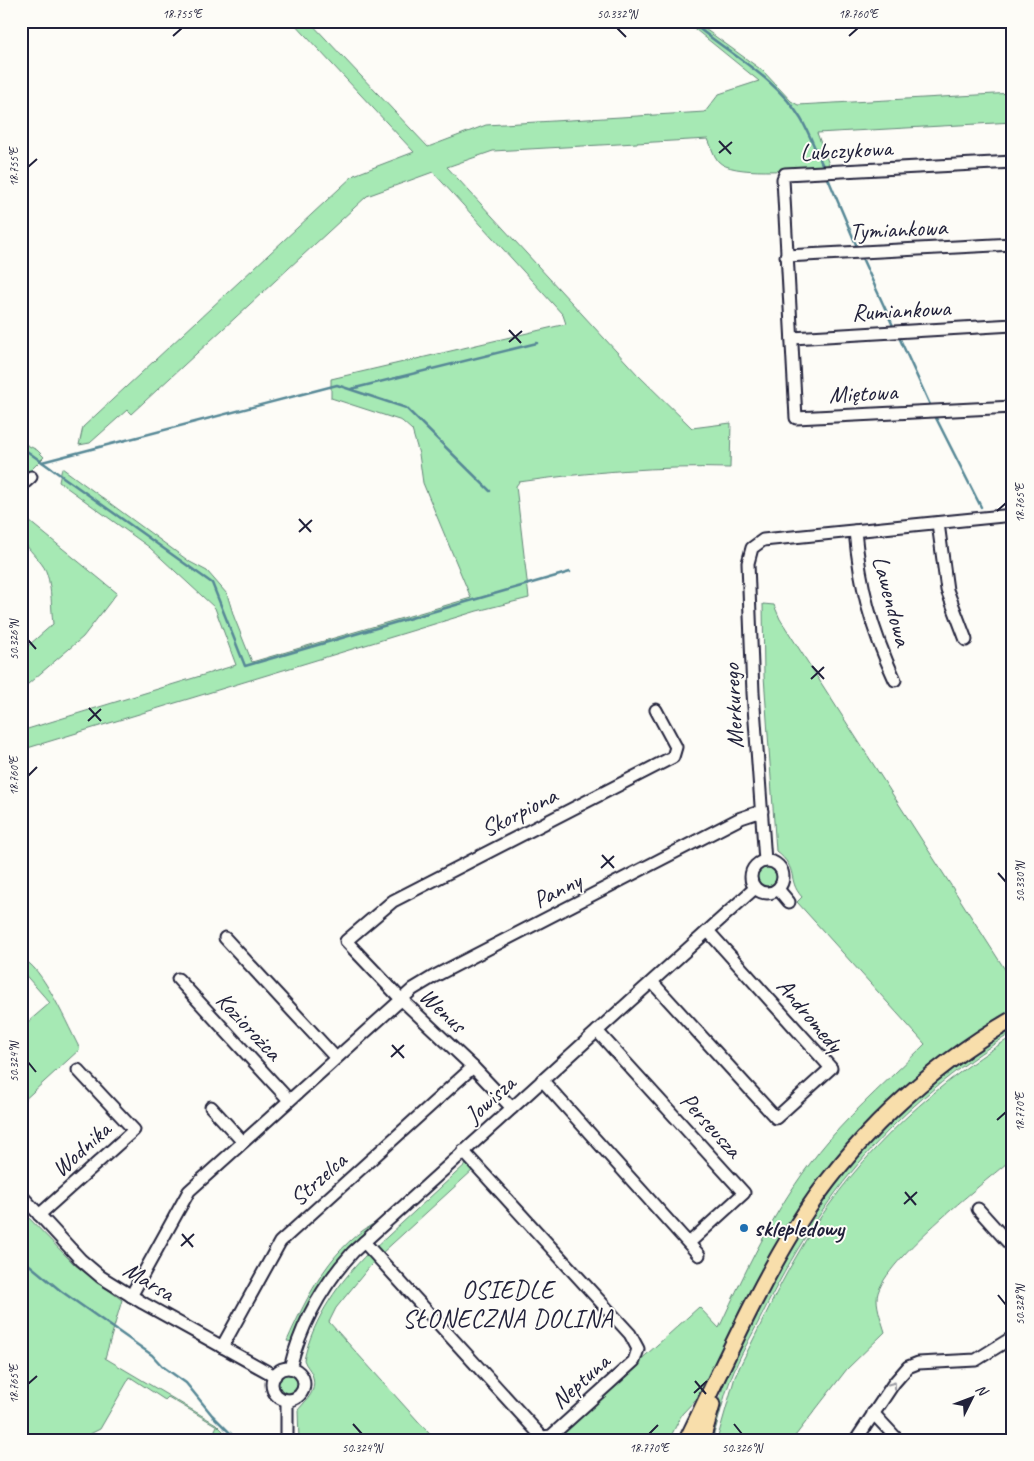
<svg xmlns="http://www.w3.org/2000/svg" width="1034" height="1461" viewBox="0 0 1034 1461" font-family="Caveat,sans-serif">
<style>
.green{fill:#a6e9b4;stroke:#648678}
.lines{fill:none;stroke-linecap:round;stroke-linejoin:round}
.stream{stroke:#578896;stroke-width:2.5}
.minor-casing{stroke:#22223b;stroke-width:15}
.major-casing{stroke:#22223b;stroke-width:19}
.minor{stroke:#fdfcf7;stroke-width:11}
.major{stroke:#f8deab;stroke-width:15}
.oneway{stroke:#9a9aa2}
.ticks{fill:none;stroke:#22223b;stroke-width:2}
.poi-dot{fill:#1f6fb2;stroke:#fdfcf7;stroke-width:2}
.labels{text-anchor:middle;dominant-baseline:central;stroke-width:4;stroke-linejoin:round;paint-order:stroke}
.street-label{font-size:24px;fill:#22223b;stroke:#fdfcf7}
.poi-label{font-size:24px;font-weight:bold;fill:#22223b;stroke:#fdfcf7;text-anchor:start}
.neighbourhood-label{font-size:25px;letter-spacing:1px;fill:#22223b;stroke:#fdfcf7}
.neatline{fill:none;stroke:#22223b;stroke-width:2}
.ticks-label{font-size:12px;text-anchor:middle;fill:#22223b}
</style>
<rect width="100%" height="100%" fill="#fdfcf7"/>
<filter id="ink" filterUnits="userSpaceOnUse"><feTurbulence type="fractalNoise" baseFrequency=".02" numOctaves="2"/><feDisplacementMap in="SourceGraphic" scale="10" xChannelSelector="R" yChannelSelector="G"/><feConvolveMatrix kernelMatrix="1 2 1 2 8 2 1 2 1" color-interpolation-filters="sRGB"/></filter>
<g filter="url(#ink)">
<g class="green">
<path d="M292,21H309L428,147L486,125L705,112L719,94L759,81L685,21H694L763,71L791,101L798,105L1013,93V122L817,133L830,167L818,169C797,169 732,177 718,161C713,155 711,145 708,139L493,151L447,167L638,375L692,428L731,423L730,468C659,466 589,472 519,482L516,486L529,598L477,611L21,750V731L236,665L215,608L149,547L59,482L62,468L190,562L207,571L227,594L234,617L252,662L471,598L423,483L419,454L412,430L402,421L331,398V379L566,324L563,315L433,172L367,196L131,414L127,410L90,443L79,445L83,427L354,175L414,152Z"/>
<path d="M21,442L37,450L44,457L21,480Z"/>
<path d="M24,517L117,593L83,637L21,690V652L53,624C51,608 52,589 47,574C42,556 8,539 24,517Z"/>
<path d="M763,604L774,605L780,619L1013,982V1011L979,1032L848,1146L701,1398L698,1397L682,1414L669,1440H552L699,1307L719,1328C749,1263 781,1196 828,1141C858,1106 893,1076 925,1044L797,902L802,897C786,879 800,870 776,851L764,676Z"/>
<circle cx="767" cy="877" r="10"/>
<path d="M21,959C41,962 70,1031 80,1049L21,1103V1028L50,1003L21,970Z"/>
<path d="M1013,1027V1032C894,1106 822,1193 761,1317C751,1337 739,1357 731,1378C723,1398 719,1420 712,1440H708L724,1383L731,1367C750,1329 768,1289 790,1252C845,1158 921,1084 1013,1027Z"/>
<path d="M1013,1036V1158C985,1182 877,1265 877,1299C877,1309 882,1322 885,1332L847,1369L792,1440H717L735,1377L742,1362C760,1327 776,1291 796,1257C847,1166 924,1091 1013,1036Z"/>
<path d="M467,1163L473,1170L381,1254L375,1248Z"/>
<path d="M21,1210L75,1265L122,1300L105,1358L216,1424L232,1440H222L213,1434L217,1426L168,1397L165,1400L130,1377L100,1429L86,1436V1440H21Z"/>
<path d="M381,1220L351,1248L293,1342L287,1341C307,1296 333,1242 381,1220Z"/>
<path d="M369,1252L375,1260L336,1308L329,1322L435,1440H299L298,1410C307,1399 318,1391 312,1374C310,1369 306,1366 304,1360C313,1318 340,1281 369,1252Z"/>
<circle cx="288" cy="1384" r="10"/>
</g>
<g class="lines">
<g class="stream">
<path d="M690,21C727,53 775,76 801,119C810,134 816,152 824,168"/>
<path d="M827,176L858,249"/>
<path d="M862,258L894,328"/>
<path d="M899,337L931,407"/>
<path d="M351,389L537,343"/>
<path d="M935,416L981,507"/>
<path d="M21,447L212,583L245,666L570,572"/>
<path d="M42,462L337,385L406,408L490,491"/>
<path d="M21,1258L61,1291L152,1355L162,1366L186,1383L212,1415L237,1440"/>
</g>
<defs>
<g id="minor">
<path d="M1013,162L785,174L783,179L796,418L1013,407"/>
<path d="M786,256L1013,244"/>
<path d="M792,338L1013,325"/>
<path d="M21,486L31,477"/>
<path d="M938,523L947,590L966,640"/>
<path d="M855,531C860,586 871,629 895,680"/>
<path d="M765,861L753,693L748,563L752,548L763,540L1013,515"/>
<circle cx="767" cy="877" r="16"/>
<path d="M778,889L789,902"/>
<path d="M225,938L336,1058"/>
<path d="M178,979L289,1100"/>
<path d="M652,982L776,1118L831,1068L708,931"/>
<path d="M597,1031L744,1193L689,1243"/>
<path d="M542,1080L699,1255"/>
<path d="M211,1107L243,1142"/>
<path d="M512,1108L473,1067L401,999L346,941L393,901L673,757L676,747L656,710"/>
<path d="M21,1195L81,1260L101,1277L143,1303L275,1376"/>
<path d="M978,1209L1013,1248"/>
<path d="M39,1215L134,1130L78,1070"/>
<path d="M364,1242L542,1437L551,1436L634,1361L638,1349L630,1334L463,1151"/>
<path d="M131,1296L189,1191L413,989L433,977L741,818L762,811"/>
<path d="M222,1347L280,1242L473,1067"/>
<path d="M290,1368C301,1324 322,1286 353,1252L755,888"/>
<circle cx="288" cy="1384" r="16"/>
<path d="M287,1400V1440"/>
<path d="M873,1413L898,1440"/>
<path d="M856,1440L894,1383L908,1367L918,1363L976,1360L1013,1337"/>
</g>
<g id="major">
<path d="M687,1440C722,1369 754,1294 796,1227C849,1142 926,1069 1013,1019"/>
<path d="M702,1440L712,1405"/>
</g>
</defs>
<use href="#minor" class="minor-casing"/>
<use href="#major" class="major-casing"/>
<use href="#minor" class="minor"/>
<use href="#major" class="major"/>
</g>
<defs><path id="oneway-chevron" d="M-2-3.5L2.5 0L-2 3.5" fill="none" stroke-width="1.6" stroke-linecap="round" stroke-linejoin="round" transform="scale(1.25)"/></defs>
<use class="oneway" href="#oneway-chevron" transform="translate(893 1385) rotate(-54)"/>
</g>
<path class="ticks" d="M617,28L626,37M173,36L182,28M849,36L858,28M719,141L731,154M719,153L732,142M28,167L37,159M509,330L521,343M509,342L522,331M997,511L1006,503M299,519L311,532M299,532L312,520M28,640L36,649M812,666L824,679M811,679L824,667M89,708L101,721M88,721L101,709M28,776L37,767M602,855L614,868M601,868L614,856M998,873L1006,882M392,1045L404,1058M391,1057L404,1045M28,1062L36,1072M997,1120L1006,1112M905,1192L916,1205M904,1204L917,1192M182,1234L193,1247M181,1246L194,1234M998,1295L1006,1305M695,1381L706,1394M28,1384L37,1376M694,1393L707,1381M353,1424L362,1434M734,1424L742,1434M649,1434L658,1425"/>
<circle class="poi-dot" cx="744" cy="1228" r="5"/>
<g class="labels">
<g class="street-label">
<text transform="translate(846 150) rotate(-3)">Lubczykowa</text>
<text transform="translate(898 229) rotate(-3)">Tymiankowa</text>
<text transform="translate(901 310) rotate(-3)">Rumiankowa</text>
<text transform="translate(863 393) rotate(-3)">Miętowa</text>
<text transform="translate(892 601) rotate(75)">Lawendowa</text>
<text transform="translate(733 706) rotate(-93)">Merkurego</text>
<text transform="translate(519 812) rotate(-27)">Skorpiona</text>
<text transform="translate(557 890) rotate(-27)">Panny</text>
<text transform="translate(443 1010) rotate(43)">Wenus</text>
<text transform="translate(810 1015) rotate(50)">Andromedy</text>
<text transform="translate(249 1026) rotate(47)">Koziorożca</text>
<text transform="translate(490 1099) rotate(-42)">Jowisza</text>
<text transform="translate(711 1125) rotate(48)">Perseusza</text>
<text transform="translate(81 1149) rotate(-42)">Wodnika</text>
<text transform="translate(318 1179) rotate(-42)">Strzelca</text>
<text transform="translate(149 1281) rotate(31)">Marsa</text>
<text transform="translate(580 1381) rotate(-42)">Neptuna</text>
</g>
<g class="poi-label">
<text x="754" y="1228">sklepledowy</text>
</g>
<g class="neighbourhood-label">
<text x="508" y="1290">OSIEDLE<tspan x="508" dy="29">SŁONECZNA DOLINA</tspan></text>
</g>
</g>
<rect width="1034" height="1461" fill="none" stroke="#fdfcf7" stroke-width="55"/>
<g transform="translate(972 1398) rotate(48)" stroke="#fdfcf7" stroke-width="4" paint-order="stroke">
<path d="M0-4L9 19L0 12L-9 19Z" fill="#22223b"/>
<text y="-8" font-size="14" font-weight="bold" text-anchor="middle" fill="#22223b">N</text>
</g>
<rect x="28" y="28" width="978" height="1406" class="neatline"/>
<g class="ticks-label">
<text x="182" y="18">18.755°E</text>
<text x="617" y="18">50.332°N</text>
<text x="858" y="18">18.760°E</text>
<text transform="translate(14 167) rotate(-90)" y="4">18.755°E</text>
<text transform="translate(1020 503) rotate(-90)" y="4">18.765°E</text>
<text transform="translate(14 640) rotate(-90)" y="4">50.326°N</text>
<text transform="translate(14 776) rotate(-90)" y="4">18.760°E</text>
<text transform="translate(1020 882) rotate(-90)" y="4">50.330°N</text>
<text transform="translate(14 1062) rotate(-90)" y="4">50.324°N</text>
<text transform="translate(1020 1112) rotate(-90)" y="4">18.770°E</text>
<text transform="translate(1020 1305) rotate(-90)" y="4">50.328°N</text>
<text transform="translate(14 1384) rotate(-90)" y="4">18.765°E</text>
<text x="362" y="1452">50.324°N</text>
<text x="649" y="1452">18.770°E</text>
<text x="742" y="1452">50.326°N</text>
</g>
</svg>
